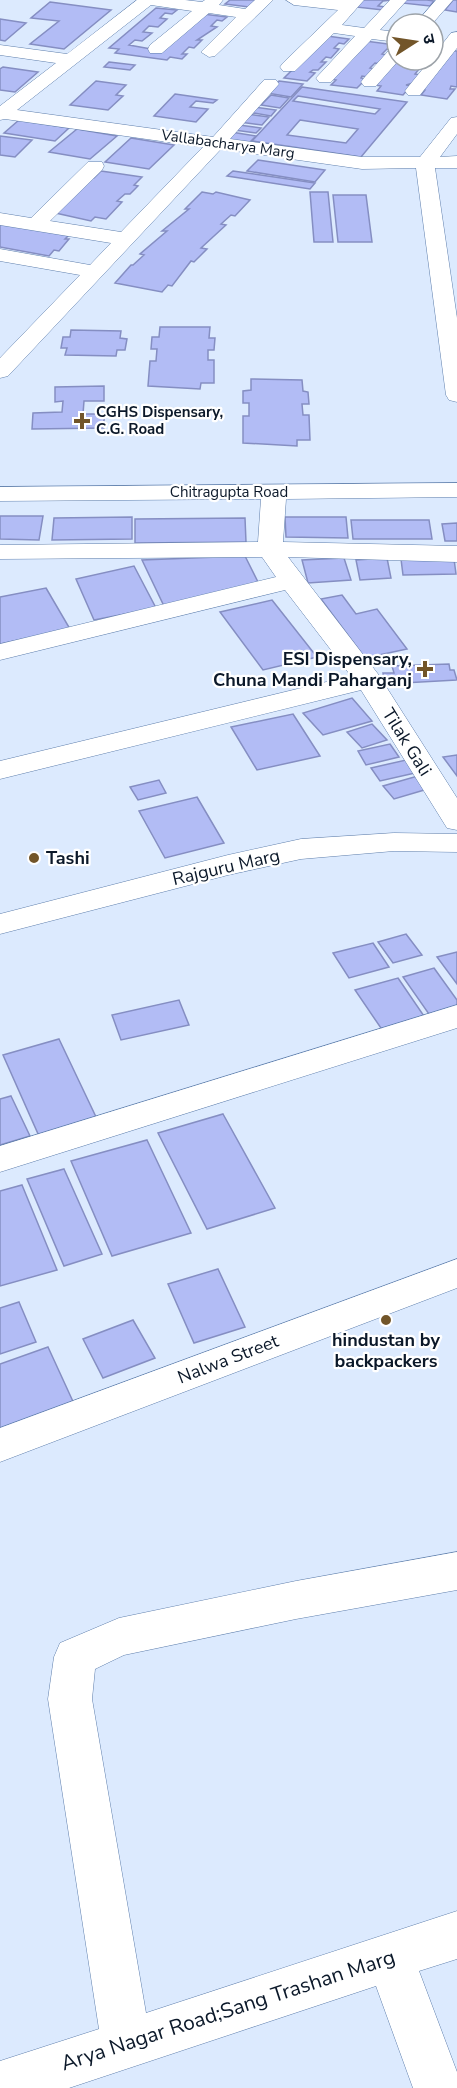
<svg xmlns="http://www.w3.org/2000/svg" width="457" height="2088" viewBox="0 0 457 2088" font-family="'Nunito Sans','Noto Sans Devanagari',sans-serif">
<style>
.building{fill:#b2bcf5;stroke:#858ec2;stroke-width:1.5;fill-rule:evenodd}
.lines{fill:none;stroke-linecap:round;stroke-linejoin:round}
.minor-casing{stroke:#5f7fac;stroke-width:1}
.minor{fill:#fff;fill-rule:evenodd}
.poi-dot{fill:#725529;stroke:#fff;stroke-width:2}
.labels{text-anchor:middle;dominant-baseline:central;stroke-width:4.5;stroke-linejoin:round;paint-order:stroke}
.far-street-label{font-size:15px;fill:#0b1829;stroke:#fff}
.far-poi-label{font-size:15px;font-weight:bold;fill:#0b1829;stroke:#fff;text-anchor:start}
.poi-label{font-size:18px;font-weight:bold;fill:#0b1829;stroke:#fff;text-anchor:end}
.street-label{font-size:18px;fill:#0b1829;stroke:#fff}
.near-street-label{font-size:21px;fill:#0b1829;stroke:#fff}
</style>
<rect width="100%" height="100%" fill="#dceafe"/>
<g class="building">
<path d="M230,0H256L249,7L225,4Z"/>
<path d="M363,0H392L383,1L378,6L386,7L383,10L356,7Z"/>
<path d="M404,0H427L434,1L430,6L402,3Z"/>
<path d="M453,0H457V12L445,10Z"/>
<path d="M50,2L111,10L64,49L30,44L59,21L31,18Z"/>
<path d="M156,8L177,10L172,14L165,13L160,18L167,19L158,27L149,26L143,32L152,33L142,41L135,40L129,45L162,51L203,14L227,17L222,21L217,20L211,26L217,27L197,40H202L194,48L189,47L182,54H187L182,59L170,57L167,60L115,53L119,49L109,48Z"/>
<path d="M0,19L26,23L5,41L0,40Z"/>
<path d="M327,36L349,39L344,44L339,43L334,48L339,49L331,58L326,57L321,62H326L318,70H313L310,72L315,73L307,81L284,78Z"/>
<path d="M365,41L396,45L392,50L387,49L382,54L387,55L380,64L375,63L370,68L375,69L368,77L362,76L361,78L366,79L357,88L331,85L336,80L330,79Z"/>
<path d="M452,51H457V87L451,86L450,89H455L447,99L421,95L425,90L419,89Z"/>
<path d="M398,60L432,61L425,70L419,69L415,74L420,75L413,83L406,85L411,86L403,95L377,91L381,86L375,85Z"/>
<path d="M109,62L135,65L130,70L104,67Z"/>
<path d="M3,67L38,72L15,92L0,90V69Z"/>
<path d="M96,81L126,85L116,95L123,96L108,110L70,105Z"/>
<path d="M279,81L303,84L291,97L267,93Z"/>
<path d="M302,87L407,102L361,157L252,141ZM298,96L380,109L375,114L293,101ZM300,120L358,129L346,143L287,135Z"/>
<path d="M175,94L217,100L213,103L196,101L190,107L208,109L196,122L154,116Z"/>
<path d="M271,95L289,98L280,108L261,105Z"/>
<path d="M254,107L276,110L271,116L248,112Z"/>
<path d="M247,114L269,117L262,125L239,122Z"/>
<path d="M19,120L69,128L55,141L4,133Z"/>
<path d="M239,125L261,128L256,133L234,130Z"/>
<path d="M77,129L117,136L90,159L49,152Z"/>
<path d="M231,132L256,136L248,144L224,140Z"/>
<path d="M0,136L32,140L15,157L0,155Z"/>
<path d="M131,138L174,145L149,169L105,162Z"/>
<path d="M258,160L325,170L315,182L247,171Z"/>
<path d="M101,171L142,177L134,185L138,186L130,194H125L117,201L122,202L106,219L95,217L91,221L51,212L88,177L94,178Z"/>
<path d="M233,171L315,183L310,189L227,176Z"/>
<path d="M202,192L213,194L216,192L250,200L235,216L231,215L221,224L226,225L201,248L207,249L194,262L191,261L172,286L168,285L162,292L115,283L131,265H133L144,255L140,254L167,231H162L189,209H185Z"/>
<path d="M310,192H328L333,242H314Z"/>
<path d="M333,195H366L372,242H338Z"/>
<path d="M0,222L71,233L65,239H69L59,251L54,250L49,256L0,247Z"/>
<path d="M160,327H210L209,338H215L214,350H208V360H214V383H201L200,389L148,386L150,361H156L157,349H151L152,337H159Z"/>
<path d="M71,330L121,331L120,338L127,339L125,350H117L116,356L65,355L67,348H61L63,337H70Z"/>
<path d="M251,379L302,380L303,391L308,392L309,404H302L303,415H309L310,440H297V446L243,443V416H249V403H243V391L251,390Z"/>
<path d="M104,386V401H84L83,414H104V428L32,429L33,413L62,412L63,401L55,402V387Z"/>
<path d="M0,516H43L39,540L0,539Z"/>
<path d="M132,517V539L52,540L54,518Z"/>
<path d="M285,517H346L348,538L286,537Z"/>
<path d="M245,518L246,542L135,543V519Z"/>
<path d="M351,520H429L432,539H353Z"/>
<path d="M457,523V541H445L442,524Z"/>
<path d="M245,556L258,582L164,606L142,560Z"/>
<path d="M344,558L351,580L308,583L302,560Z"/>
<path d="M387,558L391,578L360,580L356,560Z"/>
<path d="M401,559H454L456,574L403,575Z"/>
<path d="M134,566L156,608L94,620L76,579Z"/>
<path d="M46,588L70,629L0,644V597Z"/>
<path d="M342,595L356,614L377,609L407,649L365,658L321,599Z"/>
<path d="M272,600L317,657L263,670L220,612Z"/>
<path d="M449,664L450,670H454L457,680L385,684L383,673H394L392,666Z"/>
<path d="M352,698L372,721L323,735L303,713Z"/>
<path d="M293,714L320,756L257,770L231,727Z"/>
<path d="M372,724L387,740L362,748L347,732Z"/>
<path d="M390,744L399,757L366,765L358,751Z"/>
<path d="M457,755V776L443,757Z"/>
<path d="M406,760L415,773L380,781L371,768Z"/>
<path d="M421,775L431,788L394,799L383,786Z"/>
<path d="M159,780L166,793L138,800L130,787Z"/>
<path d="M197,797L224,843L165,858L139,811Z"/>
<path d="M406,934L422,955L393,963L378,942Z"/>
<path d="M373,943L389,967L349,978L333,953Z"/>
<path d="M457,952V984L437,957Z"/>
<path d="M434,968L457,1000V1010L431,1017L403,977Z"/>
<path d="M398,978L428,1022L385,1034L355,990Z"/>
<path d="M179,1000L189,1025L121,1040L112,1015Z"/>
<path d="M59,1039L97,1119L39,1136L3,1055Z"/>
<path d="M11,1096L30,1136L0,1145V1099Z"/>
<path d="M223,1114L275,1208L207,1229L158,1133Z"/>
<path d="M147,1140L191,1233L112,1256L71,1161Z"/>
<path d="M64,1169L102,1254L64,1266L27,1179Z"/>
<path d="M22,1185L57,1270L0,1286V1191Z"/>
<path d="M218,1269L245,1327L194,1343L168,1284Z"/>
<path d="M19,1302L36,1342L0,1354V1308Z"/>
<path d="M133,1320L155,1358L103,1378L83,1339Z"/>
<path d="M48,1347L76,1408L0,1436V1364Z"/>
</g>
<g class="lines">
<defs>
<g id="minor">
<path d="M137,0H185L202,2L205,0H223L219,5L245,9L255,0H273L215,56L209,57L201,52L236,17L209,13L162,53H150L148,49L150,45L192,11L151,5L17,110L213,137L264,80H276L279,84L230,139L362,157H420L451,118L457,117V134L440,157L457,156V168H435L457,318V402L449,400L446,395L416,168L362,169L221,149L8,376L0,378V358L80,275L0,261V249L90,265L111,243L0,225V213L31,218L88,162H102L104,166L102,170L50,221L121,232L203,147L5,119L0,120V106L56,63L0,55V45L67,54Z"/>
<path d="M286,0H364L342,25L364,28L390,0H407L380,30L397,32V42L372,39L331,82H319L316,78L355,36L334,33L295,71H283L280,67L283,63L338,10L294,5Z"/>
<path d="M436,0H453L432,24H415Z"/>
<path d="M457,32V48L420,95H408L405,91L408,87L430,60H433V56L451,33Z"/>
<path d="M397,47V60H399L376,86H364L361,82L364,78L391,48Z"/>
<path d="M457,483V497L286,499L283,542L457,546V562L288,557L378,674L457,798V830L447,828L361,690L0,779V761L351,676L285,590L0,660V644L276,577L262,557L0,559V545L258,542L261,499L0,501V487Z"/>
<path d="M394,833L457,834V852L394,851L301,859L228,875L0,934V914L228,855L301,839Z"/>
<path d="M457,1005V1028L0,1172V1146Z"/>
<path d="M457,1259V1288L0,1462V1428Z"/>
<path d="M457,1552V1590L296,1619L124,1655L95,1669L92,1699L146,2013L457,1911V1959L419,1971L457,2072V2088H413L376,1986L69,2088H0V2061L99,2029L48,1699L54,1657L60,1643L119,1618L296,1581Z"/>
</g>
</defs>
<use href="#minor" class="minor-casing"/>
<use href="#minor" class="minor"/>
</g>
<g class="poi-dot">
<path d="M79 412h6v6h6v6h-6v6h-6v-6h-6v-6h6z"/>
<path d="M422 660h6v6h6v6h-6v6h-6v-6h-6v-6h6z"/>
<circle cx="34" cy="858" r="6"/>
<circle cx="386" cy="1320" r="6"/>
</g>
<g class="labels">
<g class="far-street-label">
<text transform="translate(228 144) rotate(8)">Vallabacharya Marg</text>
<text x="229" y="492">Chitragupta Road</text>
</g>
<g class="far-poi-label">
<text x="96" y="412">CGHS Dispensary,<tspan x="96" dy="17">C.G. Road</tspan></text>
</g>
<g class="poi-label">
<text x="412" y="659">ESI Dispensary,<tspan x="412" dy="21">Chuna Mandi Paharganj</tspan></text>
<text x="46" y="858" text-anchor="start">Tashi</text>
<text x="386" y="1340" text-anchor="middle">hindustan by<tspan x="386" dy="21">backpackers</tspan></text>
</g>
<g class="street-label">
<text transform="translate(407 742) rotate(58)">Tilak Gali</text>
<text transform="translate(226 867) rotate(-13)">Rajguru Marg</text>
<text transform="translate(228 1359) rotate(-21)">Nalwa Street</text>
</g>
<g class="near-street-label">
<text transform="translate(228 2010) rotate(-18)">Arya Nagar Road;Sang Trashan Marg</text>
</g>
</g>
<g transform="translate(415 42) rotate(78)"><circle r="28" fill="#ffffff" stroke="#9da3a9" stroke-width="1.5"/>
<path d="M0-4.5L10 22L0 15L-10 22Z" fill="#725529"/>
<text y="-9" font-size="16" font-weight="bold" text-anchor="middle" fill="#0b1829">उ</text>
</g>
</svg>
